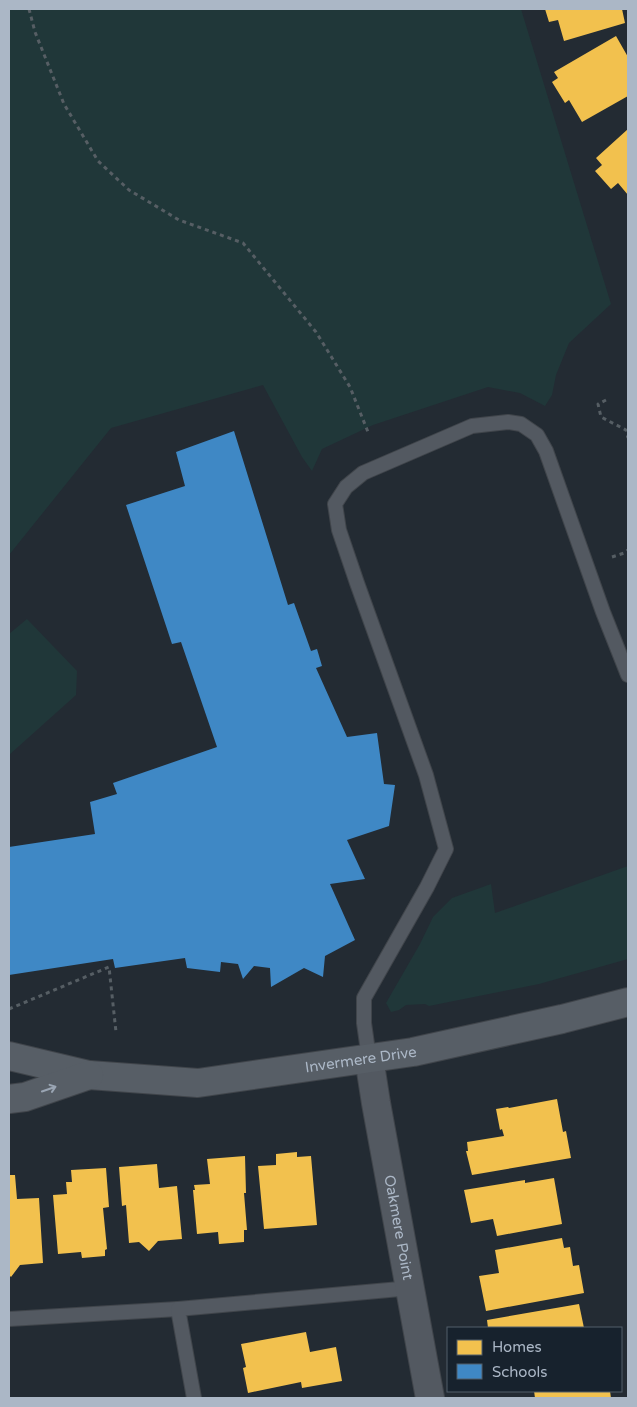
<svg xmlns="http://www.w3.org/2000/svg" width="637" height="1407" viewBox="0 0 637 1407" font-family="'Varela Round',sans-serif">
<style>
.green{fill:#203739}
.homes{fill:#f2c14e}
.schools{fill:#3f88c5}
.lines{fill:none;stroke-linecap:round;stroke-linejoin:round}
.lane-casing{stroke:#40454b;stroke-width:16}
.street-casing{stroke:#40454b;stroke-width:30}
.secondary-casing{stroke:#40454b;stroke-width:30}
.path{stroke:#565e64;stroke-width:3;stroke-dasharray:4 4;stroke-linecap:butt}
.lane{stroke:#535961;stroke-width:14}
.street{stroke:#535961;stroke-width:28}
.secondary{stroke:#575e66;stroke-width:28}
.oneway{stroke:#9aa5b3}
.labels{text-anchor:middle;dominant-baseline:central;stroke-width:5;stroke-linejoin:round;paint-order:stroke}
.street-label{font-size:15px;fill:#abb7c6;stroke:#17222d}
</style>
<rect width="100%" height="100%" fill="#232b33"/>
<g class="green">
<path d="M9,9H521L611,304L569,343L556,375L552,395L545,406L520,393L488,387L373,425L322,449L312,471L302,457L263,385L111,428L9,555Z"/>
<path d="M27,619L77,671L76,695L9,755V634Z"/>
<path d="M628,866V959L539,984L429,1006L425,1004L406,1005L399,1010L391,1012L386,1003L420,944L433,917L452,898L491,884L495,913Z"/>
</g>
<g class="homes">
<path d="M545,9H622L625,23L564,41L558,20L549,22Z"/>
<path d="M616,36L628,57V96L582,122L569,100L565,103L552,82L558,78L554,72Z"/>
<path d="M628,129V195L618,183L611,189L595,171L602,165L596,158Z"/>
<path d="M557,1099L563,1132L566,1131L571,1158L472,1175L466,1151H468L467,1142L504,1136L502,1129L500,1130L496,1109L508,1107L509,1108Z"/>
<path d="M297,1152V1157L311,1156L317,1225L264,1229L258,1166L276,1165V1154Z"/>
<path d="M245,1156L246,1193H244L247,1230H244V1242L219,1244L218,1232L197,1234L193,1190H195L194,1185L210,1184L207,1159Z"/>
<path d="M157,1164L159,1188L177,1186L182,1239L158,1241L149,1251L139,1242L129,1243L126,1205L122,1206L119,1167Z"/>
<path d="M106,1168L109,1207L103,1208L107,1249L105,1250V1256L82,1258L81,1252L58,1254L53,1195L67,1194L66,1182H72L71,1170Z"/>
<path d="M9,1175H15L17,1199L39,1198L43,1263L20,1265L11,1277L9,1275Z"/>
<path d="M554,1178L562,1224L497,1236L493,1219L471,1223L464,1190L525,1180V1183Z"/>
<path d="M562,1238L564,1248L570,1247L573,1266L579,1265L584,1293L486,1311L479,1276L499,1273L495,1250Z"/>
<path d="M579,1304L584,1328H488L487,1320Z"/>
<path d="M306,1332L310,1352L336,1347L342,1381L302,1388L301,1382L248,1393L243,1368L246,1367L241,1344Z"/>
<path d="M534,1391H610L611,1398H535Z"/>
</g>
<path class="schools" d="M234,431L288,605L294,603L311,651L317,649L322,666L316,668L347,737L377,733L384,784L395,785L389,826L347,840L365,879L330,884L355,940L325,956L323,977L304,968L271,987L270,968L254,966L243,979L238,964L221,962L220,972L187,968L185,958L115,968L113,959L9,975V847L95,834L90,802L117,794L113,783L217,747L181,642L172,644L126,505L185,486L176,452Z"/>
<g class="lines">
<defs>
<g id="lane">
<path d="M369,1058L364,1023V998L427,887L446,849L426,775L357,583L339,530L335,504L346,487L363,473L472,426L508,422L521,424L537,435L546,451L603,612L628,675"/>
<path d="M9,1319L178,1309"/>
<path d="M194,1398L178,1309L411,1288"/>
</g>
<g id="street">
<path id="s1" d="M369,1058L376,1103L430,1398"/>
</g>
<g id="secondary">
<path id="s2" d="M9,1056L89,1075L198,1083L413,1052L562,1019L628,1002"/>
<path d="M9,1099L25,1097L89,1075"/>
</g>
</defs>
<use href="#lane" class="lane-casing"/>
<use href="#street" class="street-casing"/>
<use href="#secondary" class="secondary-casing"/>
<g class="path">
<path d="M29,9L35,32L64,104L98,161L129,190L179,220L243,243L316,332L350,387L368,432"/>
<path d="M606,400L598,404L601,417L626,430L628,438"/>
<path d="M612,557L624,553L628,550"/>
<path d="M9,1009L109,967L116,1032"/>
</g>
<use href="#lane" class="lane"/>
<use href="#street" class="street"/>
<use href="#secondary" class="secondary"/>
</g>
<defs><path id="oneway-shaft" d="M-6 0H5M1.5-3L5.5 0L1.5 3" fill="none" stroke-width="1.6" stroke-linecap="round" stroke-linejoin="round" transform="scale(1.25)"/></defs>
<use class="oneway" href="#oneway-shaft" transform="translate(49 1089) rotate(-19)"/>
<g class="labels">
<g class="street-label">
<text stroke="none"><textPath href="#s2" startOffset="356">Invermere Drive</textPath></text>
<text stroke="none"><textPath href="#s1" startOffset="172">Oakmere Point</textPath></text>
</g>
</g>
<rect width="637" height="1407" fill="none" stroke="#abb7c6" stroke-width="20"/>
<rect x="447" y="1327" width="175" height="65" fill="#17222d" stroke="#525e6a"/>
<rect x="457" y="1340" width="25" height="15" fill="#f2c14e" stroke="#525e6a"/>
<text x="492" y="1352" font-size="15" fill="#abb7c6">Homes</text>
<rect x="457" y="1364" width="25" height="15" fill="#3f88c5" stroke="#525e6a"/>
<text x="492" y="1377" font-size="15" fill="#abb7c6">Schools</text>
</svg>
